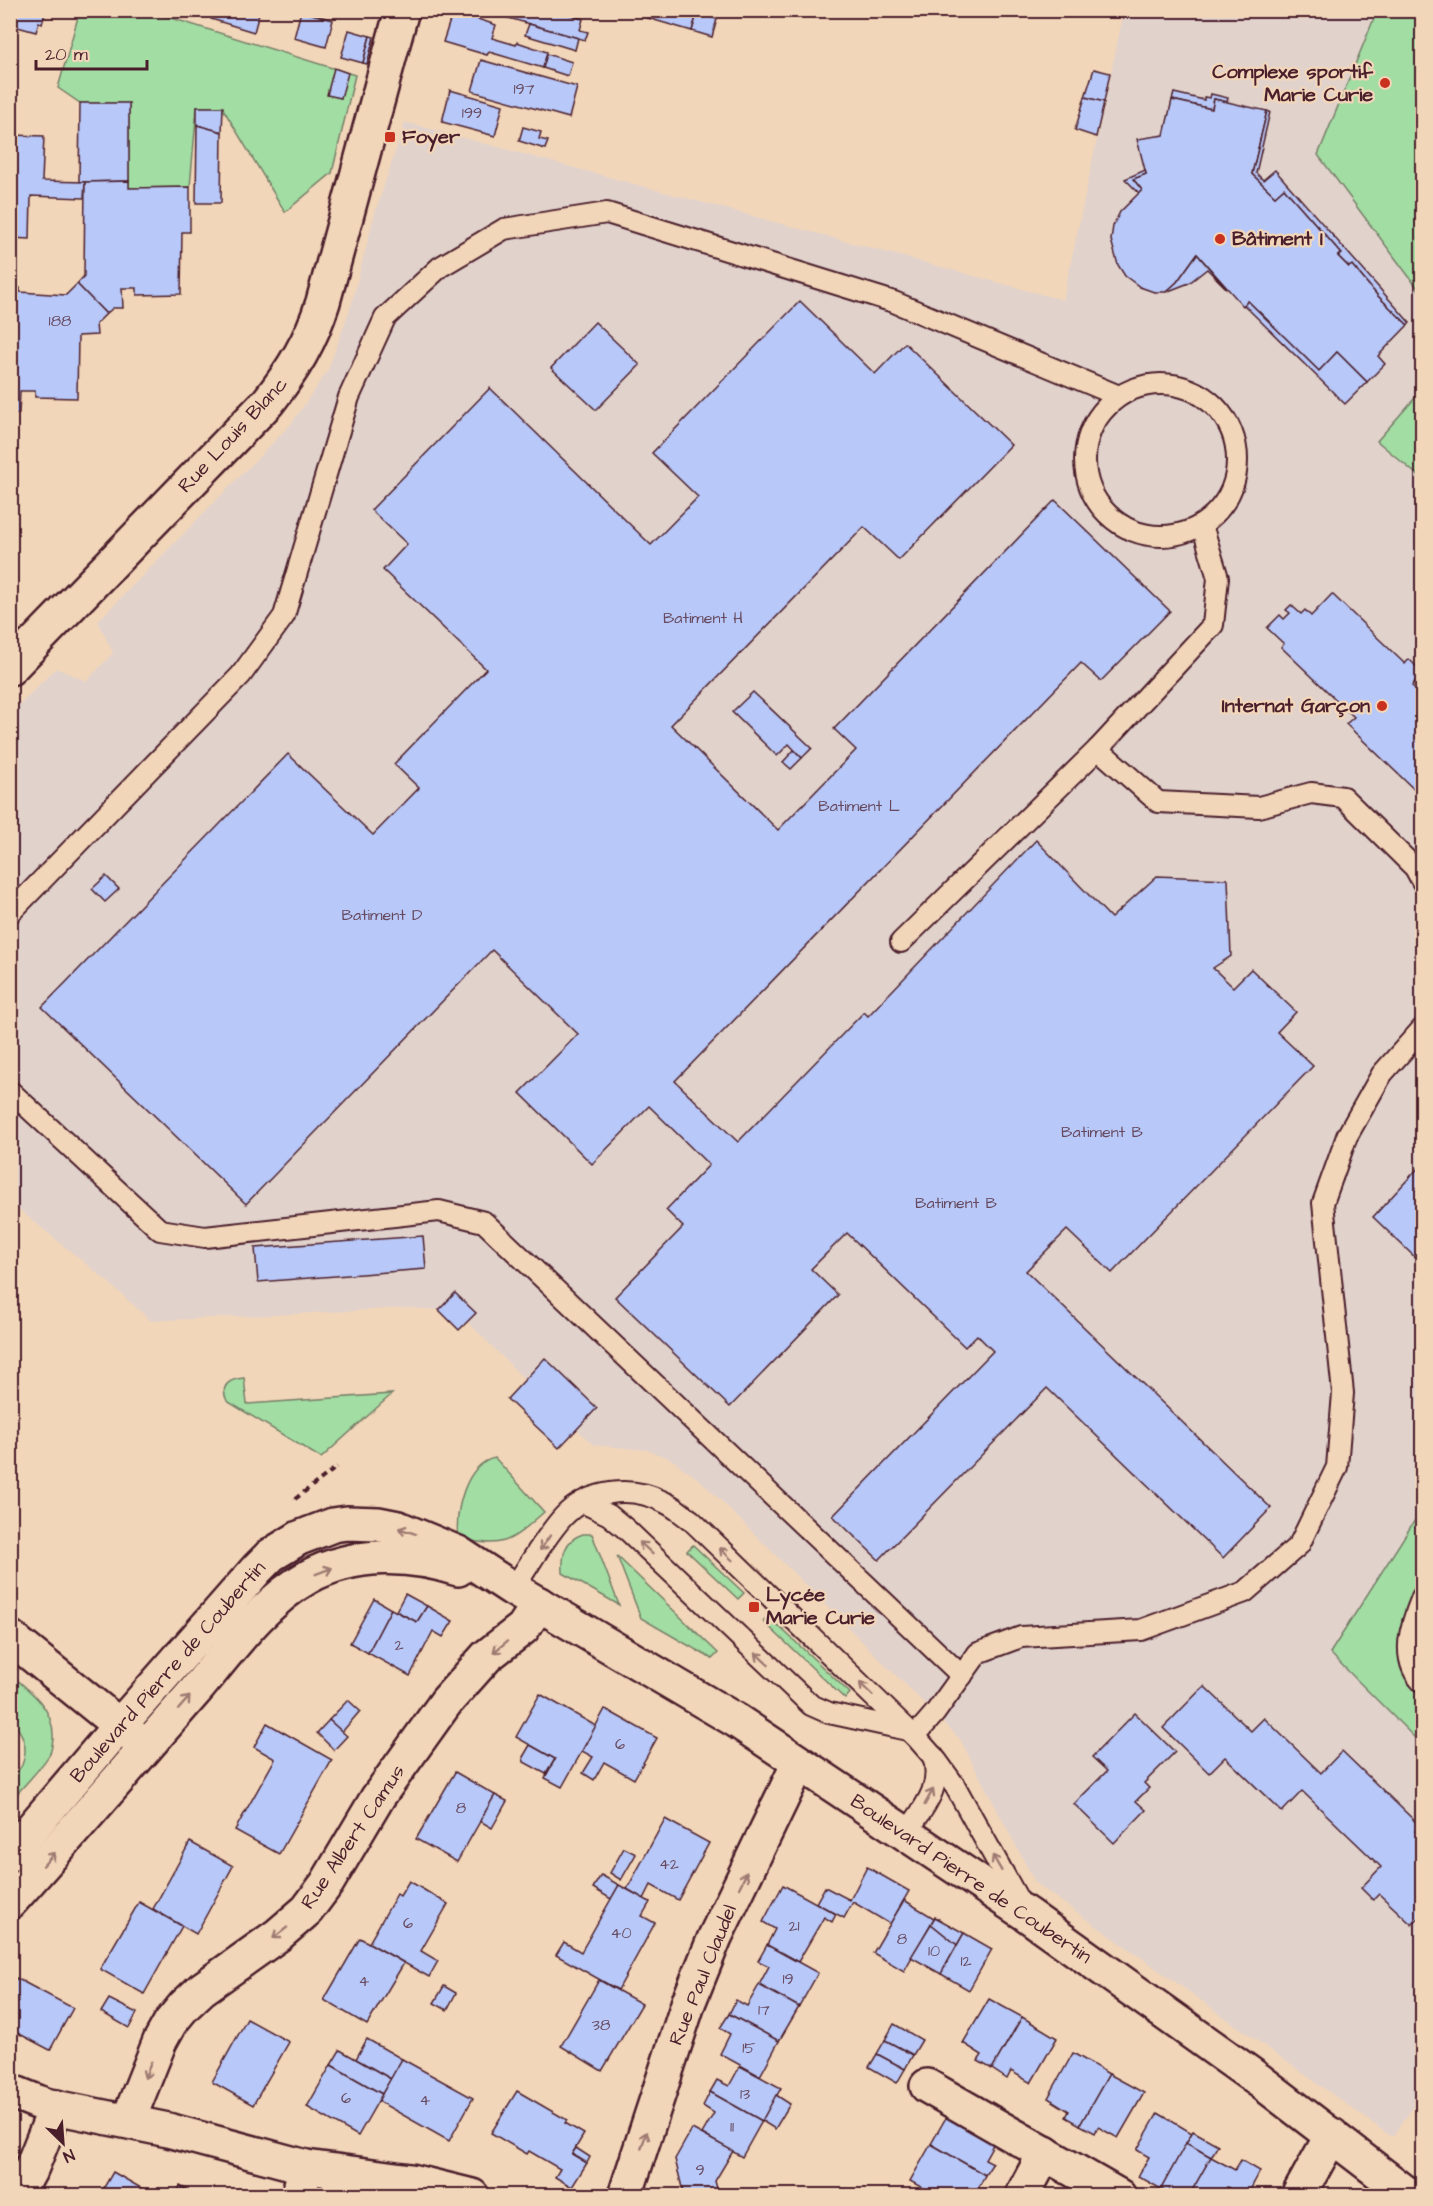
<svg xmlns="http://www.w3.org/2000/svg" width="1433" height="2206" viewBox="0 0 1433 2206" font-family="'Architects Daughter',sans-serif">
<style>
.built{fill:#e1d2cc}
.green{fill:#a2dda3;stroke:#767e67;stroke-width:1.5}
.building{fill:#b8c8f8;stroke:#4a1f2b;stroke-width:1.5}
.lines{fill:none;stroke-linecap:round;stroke-linejoin:round}
.service-casing{stroke:#4a1f2b;stroke-width:24}
.minor-casing{stroke:#4a1f2b;stroke-width:38}
.tertiary-casing{stroke:#4a1f2b;stroke-width:38}
.path{stroke:#4a1f2b;stroke-width:4;stroke-dasharray:6 4.5;stroke-linecap:butt}
.service{stroke:#f2d6b9;stroke-width:20}
.minor{stroke:#f2d6b9;stroke-width:33}
.tertiary{stroke:#f2d6b9;stroke-width:33}
.oneway{stroke:#9e7a72}
.poi-dot{fill:#c8321e;stroke:#f2d6b9;stroke-width:2}
.labels{text-anchor:middle;dominant-baseline:central;stroke-width:4.5;stroke-linejoin:round;paint-order:stroke}
.number-label{font-size:16px;fill:#66495e}
.poi-label{font-size:20px;font-weight:bold;fill:#4a1f2b;stroke:#f2d6b9;text-anchor:start}
.street-label{font-size:20px;fill:#4a1f2b;stroke:#f2d6b9}
</style>
<rect width="100%" height="100%" fill="#f2d6b9"/>
<filter id="ink" filterUnits="userSpaceOnUse"><feTurbulence type="fractalNoise" baseFrequency=".0167" numOctaves="2"/><feDisplacementMap in="SourceGraphic" scale="12" xChannelSelector="R" yChannelSelector="G"/><feConvolveMatrix kernelMatrix="1 2 1 2 8 2 1 2 1" color-interpolation-filters="sRGB"/></filter>
<g filter="url(#ink)">
<path class="built" d="M1124,11H1377L1318,155L1422,294V390L1377,440L1422,479V1509L1330,1653L1422,1745V2095L1392,2137L1118,1941L1036,1884L960,1739L701,1481L671,1459L647,1450L593,1445L577,1429L559,1448L507,1399L524,1379L468,1322L459,1330L439,1310L409,1308L151,1321L107,1281L11,1203L10,714L56,668L87,681L113,653L98,621L291,424L328,370L351,306L374,216L405,122L1063,300Z"/>
<g class="green">
<path d="M80,10L149,11L355,75L332,173L285,212L222,107H197L190,187L129,188V103H80L58,88Z"/>
<path d="M1377,11H1422V294L1318,155Z"/>
<path d="M1422,390V479L1377,441Z"/>
<path d="M244,1378L247,1404L392,1394L321,1458L227,1401C219,1385 230,1379 244,1378Z"/>
<path d="M495,1458L544,1512C510,1542 505,1549 458,1538C455,1511 465,1464 495,1458Z"/>
<path d="M1422,1509V1745L1330,1653Z"/>
<path d="M583,1534H592L619,1605L563,1573C562,1555 564,1540 583,1534Z"/>
<path d="M693,1545L744,1593L738,1599L687,1551Z"/>
<path d="M617,1556L718,1653L712,1659L641,1618Z"/>
<path d="M768,1616L850,1693L845,1699L763,1621Z"/>
<path d="M11,1675C31,1691 55,1710 53,1739C52,1743 52,1750 50,1753C45,1765 20,1789 11,1801C10,1795 9,1787 10,1781C12,1775 19,1771 22,1765C29,1749 23,1731 11,1721Z"/>
</g>
<g class="building">
<path d="M10,10H46L42,24L39,22L36,32L10,25Z"/>
<path d="M213,10H260L254,32L211,19Z"/>
<path d="M481,10H555L583,19L580,30L588,32L585,40Z"/>
<path d="M620,10H646L644,17Z"/>
<path d="M646,10H686L697,14L692,31L644,17Z"/>
<path d="M301,11L333,20L326,47L294,38Z"/>
<path d="M453,11L496,25L492,38L516,45L517,42L547,52L543,68L489,52L487,55L443,42Z"/>
<path d="M697,14L717,19L712,37L692,31Z"/>
<path d="M529,24L578,38L575,50L525,35Z"/>
<path d="M349,30L370,36L363,63L341,57Z"/>
<path d="M370,36L374,37L367,64L363,63Z"/>
<path d="M547,54L572,62L568,76L543,68Z"/>
<path d="M481,60L577,87L569,118L472,91Z"/>
<path d="M334,68L348,73L341,98L327,95Z"/>
<path d="M1094,69L1110,73L1104,102L1085,97Z"/>
<path d="M450,90L503,105L495,136L442,122Z"/>
<path d="M1174,93L1204,100V97L1210,98L1211,94L1228,98L1227,102L1214,99L1212,109L1172,100Z"/>
<path d="M1085,97L1104,102L1096,137L1075,130Z"/>
<path d="M1214,99L1267,111L1252,174L1275,196L1284,188L1342,254L1338,256L1349,267L1352,265L1378,296L1408,325L1378,356L1385,364L1367,382L1337,352L1319,371L1248,301L1243,306L1197,254L1177,282L1166,292H1154L1140,287L1125,276L1118,265L1111,240L1113,226L1120,212L1142,190L1133,179L1146,174L1137,139L1164,135L1172,100L1212,109Z"/>
<path d="M80,103H129V181L79,182Z"/>
<path d="M197,107H223L222,132L197,125Z"/>
<path d="M1267,111L1270,112L1256,173L1263,180L1275,170L1410,323L1408,325L1378,296L1352,265L1349,267L1338,256L1342,254L1284,188L1275,196L1252,174Z"/>
<path d="M197,125L222,132L221,203H196Z"/>
<path d="M523,127L541,132L539,139L548,141L545,149L519,141Z"/>
<path d="M10,135L44,136L42,181L85,182L84,198L31,196L30,239L10,238Z"/>
<path d="M1145,170L1146,174L1133,179L1142,190L1139,193L1125,179Z"/>
<path d="M129,181V188L190,187V232H182L181,294L137,295V288H122L123,308H113L106,314L77,284L84,276L85,182Z"/>
<path d="M1197,254L1227,289L1207,269L1189,283L1166,292L1177,282Z"/>
<path d="M77,284L106,314L96,324L97,335L78,336L77,398L35,397V391H20L19,414L10,413V288H20V292L66,295Z"/>
<path d="M800,301L875,374L905,343L1011,445L899,560L864,527L671,725L778,830L856,750L834,729L1055,500L1170,611L1101,681L1081,663L675,1081L738,1142L864,1012L868,1016L1036,840L1111,918L1157,876L1228,879L1231,956L1213,968L1233,987L1251,969L1296,1012L1277,1032L1313,1066L1112,1273L1067,1230L1026,1271L1271,1508L1223,1558L1047,1388L879,1560L833,1516L993,1351L977,1335L965,1347L847,1233L811,1269L838,1295L730,1407L615,1297L683,1227L666,1210L709,1165L649,1106L592,1164L520,1093L578,1034L492,950L246,1204L42,1007L288,754L373,835L419,788L394,764L486,669L383,570L407,544L371,510L490,388L651,545L698,497L652,453Z"/>
<path d="M1248,301L1319,371L1337,352L1367,382L1345,404L1244,305Z"/>
<path d="M595,322L640,365L596,410L551,368Z"/>
<path d="M1332,594L1405,664L1409,659L1422,672L1412,686L1422,695V797L1346,724L1354,717L1281,647L1284,644L1267,628L1280,615L1284,619L1290,613L1286,610L1291,605L1301,614L1305,610L1311,616Z"/>
<path d="M753,692L812,748L802,758L789,744L777,756L732,712Z"/>
<path d="M794,750L802,758L791,769L783,762Z"/>
<path d="M106,876L119,889L105,902L92,889Z"/>
<path d="M1422,1164V1264L1373,1217Z"/>
<path d="M423,1236L426,1269L258,1282L255,1248Z"/>
<path d="M455,1293L476,1313L459,1330L439,1310Z"/>
<path d="M545,1358L597,1408L559,1448L507,1399Z"/>
<path d="M405,1594L427,1606L417,1622L396,1611Z"/>
<path d="M374,1599L391,1609L368,1653L350,1643Z"/>
<path d="M427,1606L453,1621L443,1637L433,1631L410,1676L368,1653L391,1609L417,1622Z"/>
<path d="M1204,1686L1251,1731L1264,1718L1321,1773L1342,1751L1420,1826L1415,1831L1422,1839V1848L1418,1852L1422,1857V1914L1412,1925L1379,1894L1373,1900L1361,1888L1381,1867L1302,1791L1282,1812L1225,1757L1209,1773L1163,1728Z"/>
<path d="M540,1694L596,1726L562,1787L545,1778L555,1759L516,1737Z"/>
<path d="M348,1700L360,1711L342,1732L329,1720Z"/>
<path d="M605,1709L657,1738L634,1779L604,1762L594,1780L583,1773L593,1757L582,1751Z"/>
<path d="M1135,1713L1175,1752L1144,1783L1149,1788L1136,1801L1146,1810L1114,1843L1074,1804L1107,1771L1092,1757Z"/>
<path d="M329,1720L347,1736L334,1750L317,1733Z"/>
<path d="M267,1723L332,1760L279,1854L235,1830L275,1759L254,1747Z"/>
<path d="M530,1745L555,1759L546,1774L524,1762L523,1757Z"/>
<path d="M455,1772L495,1795L457,1862L416,1839Z"/>
<path d="M495,1795L507,1801L492,1828L480,1821Z"/>
<path d="M665,1819L709,1843L678,1900L651,1885L644,1899L627,1889Z"/>
<path d="M190,1842L233,1866L196,1934L153,1909Z"/>
<path d="M624,1848L636,1854L621,1880L610,1873Z"/>
<path d="M867,1867L909,1891L890,1924L853,1902L844,1918L816,1903L825,1887L850,1900Z"/>
<path d="M601,1875L619,1885L611,1899L593,1888Z"/>
<path d="M409,1881L448,1904L421,1951L438,1961L429,1977L369,1943L397,1894L400,1896Z"/>
<path d="M619,1885L650,1902L642,1916L655,1923L618,1990L556,1955L564,1942L581,1952Z"/>
<path d="M783,1885L836,1914L832,1922L824,1917L798,1962L767,1945L775,1929L763,1922Z"/>
<path d="M904,1900L934,1918L904,1971L873,1953Z"/>
<path d="M139,1902L182,1926L144,1994L100,1969Z"/>
<path d="M935,1917L964,1933L957,1945L931,1924Z"/>
<path d="M931,1924L957,1945L941,1974L911,1957Z"/>
<path d="M964,1933L992,1949L969,1990L941,1974Z"/>
<path d="M360,1938L404,1963L367,2025L324,2000Z"/>
<path d="M767,1945L818,1973L799,2007L759,1985L769,1966L758,1961Z"/>
<path d="M16,1978L73,2008L50,2050L10,2029V1988Z"/>
<path d="M599,1980L642,2004L602,2071L561,2046Z"/>
<path d="M759,1985L799,2007L779,2041L729,2014L736,2000L747,2006Z"/>
<path d="M444,1986L456,1993L447,2010L434,2003Z"/>
<path d="M109,1999L137,2013L129,2028L101,2012Z"/>
<path d="M989,1999L1022,2017L992,2069L978,2061L982,2055L963,2043Z"/>
<path d="M729,2014L779,2041L760,2076L720,2054L730,2034L720,2028Z"/>
<path d="M1022,2017L1057,2038L1031,2083L1011,2071L1007,2079L992,2069Z"/>
<path d="M247,2019L289,2042L253,2105L212,2082Z"/>
<path d="M894,2024L922,2040L913,2055L885,2040Z"/>
<path d="M367,2039L402,2059L391,2079L356,2059Z"/>
<path d="M885,2040L913,2055L905,2069L877,2054Z"/>
<path d="M340,2050L391,2079L382,2094L331,2065Z"/>
<path d="M1073,2053L1109,2074L1080,2125L1066,2117L1069,2111L1048,2098Z"/>
<path d="M877,2054L905,2069L897,2083L869,2067Z"/>
<path d="M402,2059L473,2098L449,2141L378,2101Z"/>
<path d="M331,2065L382,2094L358,2136L307,2107Z"/>
<path d="M740,2066L781,2088L762,2121L710,2092L717,2080L729,2086Z"/>
<path d="M1109,2074L1144,2093L1118,2138L1098,2127L1095,2133L1080,2125Z"/>
<path d="M517,2091L567,2120L565,2123L584,2134L572,2154L587,2163L572,2187L555,2177L560,2169L529,2151L527,2154L491,2133Z"/>
<path d="M710,2092L762,2121L742,2157L702,2134L714,2113L703,2106Z"/>
<path d="M776,2095L790,2104L775,2129L762,2121Z"/>
<path d="M1158,2113L1192,2133L1161,2189L1138,2176L1149,2157L1137,2150Z"/>
<path d="M948,2114L995,2141L985,2159L993,2163L985,2175L931,2144Z"/>
<path d="M692,2129L733,2151L715,2181L719,2196H684L675,2159Z"/>
<path d="M1193,2131L1218,2145L1211,2157L1186,2143Z"/>
<path d="M1186,2143L1211,2157L1189,2196H1172L1161,2189Z"/>
<path d="M931,2144L985,2175L976,2193L968,2188L964,2196H937L910,2181Z"/>
<path d="M576,2148L590,2157L587,2163L572,2154Z"/>
<path d="M1211,2157L1235,2170L1241,2160L1260,2171L1247,2196H1243L1227,2187L1222,2196H1189Z"/>
<path d="M113,2172L155,2196H99Z"/>
<path d="M180,2186L198,2196H174Z"/>
</g>
<g class="lines">
<defs>
<g id="service">
<circle cx="1161" cy="460" r="76"/>
<path d="M1202,525L1218,578L1213,625L1098,749L1158,802L1259,807L1311,793L1343,797L1415,868L1422,881"/>
<path d="M10,913L241,675L284,616L349,397L385,318L440,267L504,229L607,213L894,302L1119,396"/>
<path d="M901,942L1098,749"/>
<path d="M10,1091L160,1230L205,1237L439,1211L484,1222L962,1676"/>
<path d="M582,1502L609,1515L626,1529L811,1705L829,1713L908,1730L915,1736L937,1761L955,1786L1020,1903"/>
<path d="M513,1589C529,1566 544,1538 563,1517C588,1490 631,1485 664,1502C674,1506 682,1514 691,1520L908,1730"/>
<path d="M1422,1597C1411,1624 1399,1658 1422,1682"/>
<path d="M915,1736L935,1713L978,1653L1021,1637L1141,1630L1245,1592L1299,1545L1337,1467L1343,1393L1323,1203L1347,1136L1382,1074L1422,1029"/>
<path d="M906,1834C923,1808 943,1788 933,1756"/>
</g>
<g id="minor">
<path d="M927,2086L1119,2196"/>
<path d="M10,2091L45,2105L168,2130L306,2167L411,2181L472,2196"/>
<path d="M128,2121L160,2041L170,2023L184,2006L202,1989L278,1935L307,1910L327,1883L378,1797L446,1702L487,1656L523,1628L539,1604"/>
<path d="M16,2196L32,2167L56,2107"/>
<path d="M298,2196L306,2167"/>
<path d="M625,2196L689,2001L715,1937L799,1763"/>
<path d="M1022,2196L1045,2153"/>
<path d="M1298,2196L1332,2135"/>
</g>
<g id="tertiary">
<path d="M10,668L268,402C293,370 311,341 323,302L402,10"/>
<path d="M10,1637L135,1738"/>
<path d="M10,1854L120,1725L257,1569L271,1555L299,1538L333,1525L347,1523L378,1524L398,1528L458,1553L513,1589L737,1721L1026,1914L1260,2081L1410,2196"/>
<path d="M10,1902C73,1832 134,1761 196,1690C228,1652 264,1601 308,1577C354,1552 409,1553 458,1569"/>
</g>
</defs>
<use href="#service" class="service-casing"/>
<use href="#minor" class="minor-casing"/>
<use href="#tertiary" class="tertiary-casing"/>
<path class="path" d="M295,1499L337,1467"/>
<use href="#service" class="service"/>
<use href="#minor" class="minor"/>
<use href="#tertiary" class="tertiary"/>
</g>
<defs><path id="oneway-shaft" d="M-6 0H5M1.5-3L5.5 0L1.5 3" fill="none" stroke-width="1.6" stroke-linecap="round" stroke-linejoin="round" transform="scale(1.5)"/></defs>
<g class="oneway">
<use href="#oneway-shaft" transform="translate(407 1531) rotate(-162)"/>
<use href="#oneway-shaft" transform="translate(545 1543) rotate(124)"/>
<use href="#oneway-shaft" transform="translate(646 1548) rotate(-137)"/>
<use href="#oneway-shaft" transform="translate(726 1554) rotate(-136)"/>
<use href="#oneway-shaft" transform="translate(324 1571) rotate(-21)"/>
<use href="#oneway-shaft" transform="translate(500 1647) rotate(141)"/>
<use href="#oneway-shaft" transform="translate(762 1659) rotate(-137)"/>
<use href="#oneway-shaft" transform="translate(866 1689) rotate(-136)"/>
<use href="#oneway-shaft" transform="translate(184 1703) rotate(-49)"/>
<use href="#oneway-shaft" transform="translate(929 1797) rotate(-61)"/>
<use href="#oneway-shaft" transform="translate(49 1859) rotate(-48)"/>
<use href="#oneway-shaft" transform="translate(997 1863) rotate(-120)"/>
<use href="#oneway-shaft" transform="translate(743 1880) rotate(-64)"/>
<use href="#oneway-shaft" transform="translate(280 1933) rotate(142)"/>
<use href="#oneway-shaft" transform="translate(148 2070) rotate(112)"/>
<use href="#oneway-shaft" transform="translate(644 2140) rotate(-72)"/>
</g>
</g>
<g class="poi-dot">
<circle cx="1385" cy="83" r="6"/>
<rect x="384" y="131" width="12" height="12" rx="3"/>
<circle cx="1220" cy="239" r="6"/>
<circle cx="1382" cy="706" r="6"/>
<rect x="748" y="1601" width="12" height="12" rx="3"/>
</g>
<g class="labels">
<g class="number-label">
<text x="524" y="89">197</text>
<text x="472" y="113">199</text>
<text x="60" y="321">188</text>
<text x="703" y="618">Batiment H</text>
<text x="859" y="806">Batiment L</text>
<text x="382" y="915">Batiment D</text>
<text x="1102" y="1132">Batiment B</text>
<text x="956" y="1203">Batiment B</text>
<text x="399" y="1645">2</text>
<text x="620" y="1744">6</text>
<text x="461" y="1808">8</text>
<text x="669" y="1864">42</text>
<text x="408" y="1923">6</text>
<text x="794" y="1926">21</text>
<text x="621" y="1933">40</text>
<text x="902" y="1939">8</text>
<text x="934" y="1951">10</text>
<text x="966" y="1961">12</text>
<text x="788" y="1979">19</text>
<text x="364" y="1981">4</text>
<text x="764" y="2010">17</text>
<text x="601" y="2025">38</text>
<text x="749" y="2048">15</text>
<text x="745" y="2094">13</text>
<text x="346" y="2098">6</text>
<text x="425" y="2100">4</text>
<text x="732" y="2127">11</text>
<text x="700" y="2170">9</text>
</g>
<g class="poi-label">
<text x="1373" y="72" text-anchor="end">Complexe sportif<tspan x="1373" dy="23">Marie Curie</tspan></text>
<text x="402" y="137">Foyer</text>
<text x="1232" y="239">Bâtiment I</text>
<text x="1370" y="706" text-anchor="end">Internat Garçon</text>
<text x="766" y="1595">Lycée<tspan x="766" dy="23">Marie Curie</tspan></text>
</g>
<g class="street-label">
<text transform="translate(233 435) rotate(-47)">Rue Louis Blanc</text>
<text transform="translate(168 1672) rotate(-49)">Boulevard Pierre de Coubertin</text>
<text transform="translate(353 1837) rotate(-56)">Rue Albert Camus</text>
<text transform="translate(971 1879) rotate(34)">Boulevard Pierre de Coubertin</text>
<text transform="translate(703 1975) rotate(-68)">Rue Paul Claudel</text>
</g>
</g>
<rect width="1433" height="2206" fill="none" stroke="#f2d6b9" stroke-width="36"/>
<rect x="18" y="18" width="1397" height="2170" fill="none" stroke="#4a1f2b" stroke-width="2" filter="url(#ink)"/>
<g transform="translate(63 2143) rotate(155)" stroke="#f2d6b9" stroke-width="4.5" paint-order="stroke">
<path d="M0-4.5L10 22L0 15L-10 22Z" fill="#4a1f2b"/>
<text y="-9" font-size="16" font-weight="bold" text-anchor="middle" fill="#4a1f2b">N</text>
</g>
<path d="M36 60v9h111v-9" fill="none" stroke="#4a1f2b" stroke-width="3"/>
<text x="45" y="60" font-size="18" fill="#4a1f2b" stroke="#f2d6b9" stroke-width="4.5" paint-order="stroke">20 m</text>
</svg>
